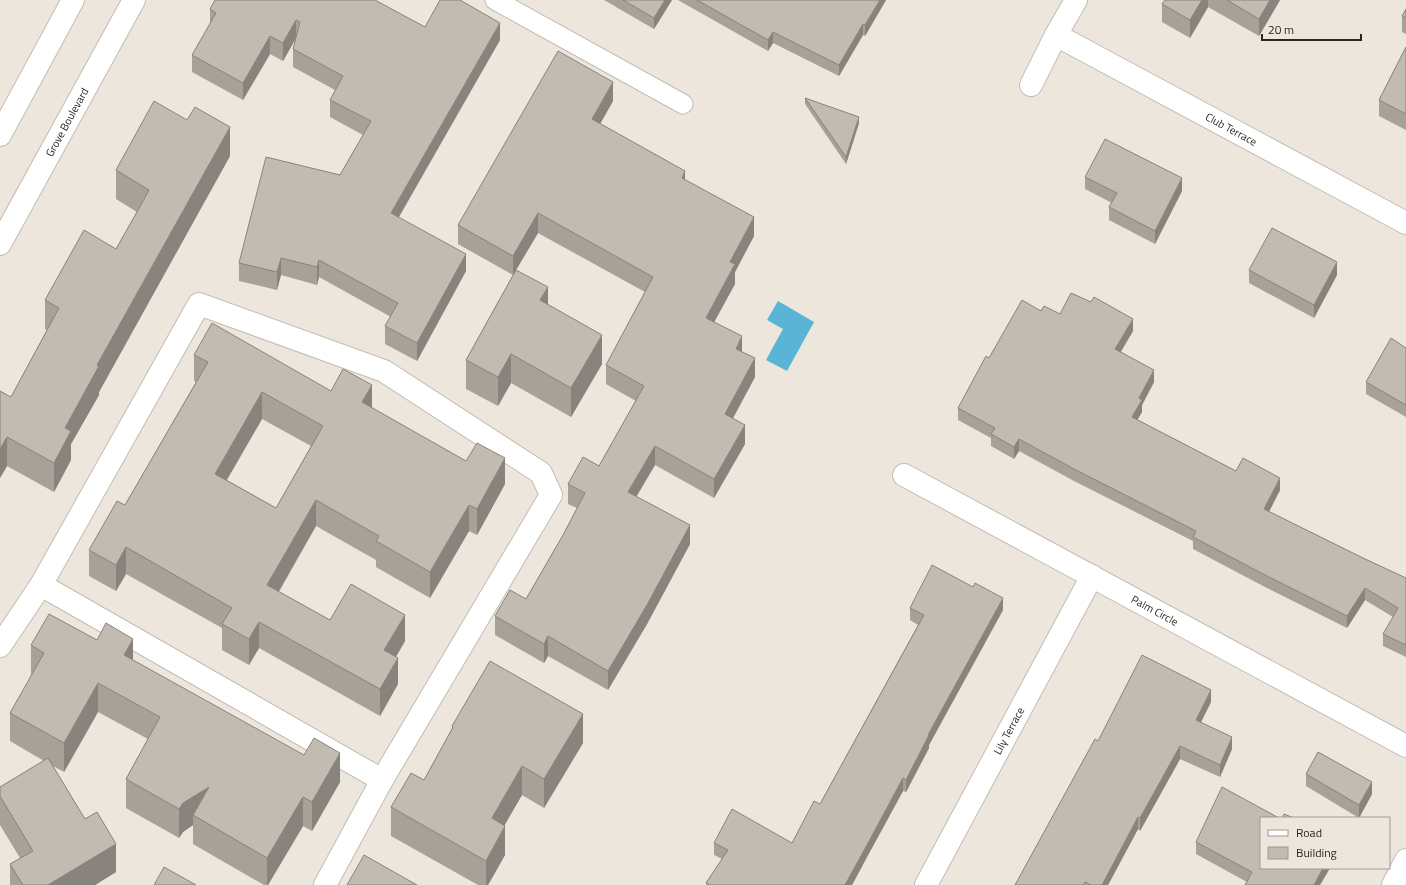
<svg xmlns="http://www.w3.org/2000/svg" width="1406" height="885" viewBox="0 0 1406 885" font-family="'Titillium Web',sans-serif">
<style>
.water{fill:#59b4d5}
.lines{fill:none;stroke-linecap:round;stroke-linejoin:round}
.lane-casing{stroke:#c3bcb2;stroke-width:21}
.street-casing{stroke:#c3bcb2;stroke-width:24}
.secondary-casing{stroke:#c3bcb2;stroke-width:24}
.lane{stroke:#fff;stroke-width:19}
.street{stroke:#fff;stroke-width:22}
.secondary{stroke:#fff;stroke-width:22}
.wall{fill:#a7a198;fill-rule:evenodd}
.shaded-wall{fill:#88837c}
.building{fill:#c2bbb1;stroke:#88837c;fill-rule:evenodd}
.labels{text-anchor:middle;dominant-baseline:central;stroke-width:3;stroke-linejoin:round;paint-order:stroke}
.street-label{font-size:11px;fill:#292723;stroke:#ede6dc}
</style>
<rect width="100%" height="100%" fill="#ede6dc"/>
<path class="water" d="M778,301L814,322L787,371L766,360L783,329L767,320Z"/>
<g class="lines">
<defs>
<path id="lane" d="M495,0L683,104"/>
<g id="street">
<path id="s1" d="M1056,35L1406,223"/>
<path d="M1031,85L1056,35L1076,0"/>
<path id="s2" d="M904,475L1406,746"/>
<path d="M41,585L382,780"/>
<path d="M0,646L41,585L199,304L384,371L541,473L551,495L382,780L325,885"/>
<path id="s3" d="M926,885L1092,576"/>
<path d="M1393,885L1406,860"/>
</g>
<g id="secondary">
<path d="M0,135L73,0"/>
<path id="s4" d="M0,244L134,0"/>
</g>
</defs>
<use href="#lane" class="lane-casing"/>
<use href="#street" class="street-casing"/>
<use href="#secondary" class="secondary-casing"/>
<use href="#lane" class="lane"/>
<use href="#street" class="street"/>
<use href="#secondary" class="secondary"/>
</g>
<g class="wall">
<path d="M604,0H672L654,29Z"/>
<path d="M678,0H886L865,36L863,35L839,76L773,43L768,51Z"/>
<path d="M1165,0H1280L1259,36L1208,7L1190,38L1162,22V4Z"/>
<path d="M210,9L425,27L500,40L398,217L466,271L417,361L385,344V326L391,317L319,277L317,285L281,275L277,290L239,281V263L340,175L363,135L330,117V100L335,90L293,67V49L296,38L283,61L270,54L243,100L192,72V55L210,24Z"/>
<path d="M1406,9V34L1402,32V16Z"/>
<path d="M1406,47V130L1379,116V100Z"/>
<path d="M805,98L859,123L846,164L805,104Z"/>
<path d="M613,101L600,124L685,180L754,236L735,272V284L714,322L742,352L755,377L733,418L745,444L714,498L655,465L636,496L690,544L647,624L608,690L548,656L544,663L495,635V616L526,599L563,535L577,508L568,504V484L599,466L636,401L606,384V365L645,292L538,233L516,270L602,364L571,417L511,383L498,406L466,389V360L513,275L458,244V225Z"/>
<path d="M230,156L99,392V395L71,444V460L54,492L7,466L0,478V391L11,397L47,330L45,329V300L116,249L137,212L116,199V170Z"/>
<path d="M1085,177L1182,191L1155,244L1109,220V207L1112,203L1085,189Z"/>
<path d="M1249,270L1337,275L1314,318L1249,283Z"/>
<path d="M1091,302L1133,331L1121,352L1154,382L1142,405V412L1137,420L1236,471L1280,490L1269,512L1363,558L1406,578V657L1383,646V634L1393,617L1365,600L1347,628L1265,587L1193,549V541L1074,481L1019,451L1014,459L991,446V438L958,420V408L989,358L1041,311L1060,314Z"/>
<path d="M1406,348V417L1366,394V382Z"/>
<path d="M194,355L331,391L372,408L505,484L477,535L469,531L430,598L376,567V560L316,526L279,592L330,620L405,641L396,657L398,684L380,716L259,648L249,665L222,650V628L126,574L116,591L89,576V550L125,505L196,382L194,381ZM262,419L311,446L276,508L227,480Z"/>
<path d="M910,608L1003,610L929,745V748L906,792L903,791L867,857L852,885H706V883L722,859L714,855V843H792L820,804L918,625L910,620Z"/>
<path d="M31,645L133,660L340,782L312,831L303,826L268,885H264L193,844V825L183,832L179,838L126,808V779L148,739L98,712L64,772L53,766L116,872L95,885H10V864L20,858L0,825V787L44,761L10,741V713L32,675L31,674Z"/>
<path d="M1211,702L1201,722L1232,749L1220,777L1180,759L1140,831L1138,829L1108,885H1015L1098,741Z"/>
<path d="M452,726L583,743L544,808L522,795L504,825L505,855L488,885H478L391,836V807L424,780L452,729Z"/>
<path d="M1306,774L1372,794L1359,818L1306,786Z"/>
<path d="M1196,842L1261,868H1330L1320,885H1245L1247,882L1196,854Z"/>
</g>
<g class="shaded-wall">
<path d="M665,0H672L654,29V18Z"/>
<path d="M880,0H886L865,36V25Z"/>
<path d="M1202,0H1208V7L1190,38V20Z"/>
<path d="M1270,0H1280L1259,36V19Z"/>
<path d="M296,20V38L283,61V43Z"/>
<path d="M500,23V40L391,231V213Z"/>
<path d="M863,24V35L839,76V65Z"/>
<path d="M773,32V43L768,51V40Z"/>
<path d="M270,36V54L243,100V83Z"/>
<path d="M613,82V101L592,138V119Z"/>
<path d="M859,117V123L846,164V157Z"/>
<path d="M230,127V156L99,392V395L71,444V460L54,492V463L65,428L97,365Z"/>
<path d="M685,171V190L682,178Z"/>
<path d="M1182,178V191L1155,244V231Z"/>
<path d="M538,213V233L513,275V256Z"/>
<path d="M754,217V236L735,272V284L706,337V318L730,262Z"/>
<path d="M466,254V271L417,361V343Z"/>
<path d="M281,258V275L277,290V272Z"/>
<path d="M319,260V277L317,285V267Z"/>
<path d="M1337,262V275L1314,318V305Z"/>
<path d="M548,287V315L540,300Z"/>
<path d="M1133,319V331L1115,361V349Z"/>
<path d="M602,335V364L571,417V388Z"/>
<path d="M742,336V356L736,349Z"/>
<path d="M511,354V383L498,406V377Z"/>
<path d="M755,358V377L725,433V414Z"/>
<path d="M1154,370V382L1142,405V412L1132,429V417L1139,398Z"/>
<path d="M372,385V411L362,402Z"/>
<path d="M262,392V419L215,500V474Z"/>
<path d="M745,425V444L714,498V479Z"/>
<path d="M7,437V466L0,478V449Z"/>
<path d="M1019,439V451L1014,459V447Z"/>
<path d="M655,446V465L628,511V492Z"/>
<path d="M505,458V484L477,535V509Z"/>
<path d="M1280,478V490L1264,521V509Z"/>
<path d="M316,500V526L267,611V585Z"/>
<path d="M469,505V531L430,598V572Z"/>
<path d="M690,525V544L647,624L608,690V671Z"/>
<path d="M126,547V574L116,591V565Z"/>
<path d="M1365,588V600L1347,628V616Z"/>
<path d="M1003,598V610L929,745V748L906,792V780L928,735Z"/>
<path d="M405,615V641L384,677V650Z"/>
<path d="M259,622V648L249,665V639Z"/>
<path d="M548,636V656L544,663V644Z"/>
<path d="M133,639V668L124,655Z"/>
<path d="M398,658V684L380,716V689Z"/>
<path d="M98,683V712L64,772V743Z"/>
<path d="M1211,690V702L1196,732V720Z"/>
<path d="M583,714V743L544,808V779Z"/>
<path d="M1232,737V749L1220,777V765Z"/>
<path d="M1180,746V759L1140,831V818Z"/>
<path d="M340,753V782L312,831V802Z"/>
<path d="M522,766V795L492,847V818Z"/>
<path d="M903,778V791L867,857L852,885H845Z"/>
<path d="M1372,782V794L1359,818V805Z"/>
<path d="M209,787L193,815V825L183,832L179,838V809L183,803Z"/>
<path d="M303,797V826L268,885H267V858Z"/>
<path d="M1138,817V829L1108,885H1102Z"/>
<path d="M505,826V855L488,885H486V861Z"/>
<path d="M116,844V872L95,885H48Z"/>
<path d="M1323,868H1330L1320,885H1314Z"/>
</g>
<g class="building">
<path d="M215,0H375L425,27L440,0H460L500,23L391,213L466,254L417,343L385,326L398,303L319,260L317,267L281,258L277,272L239,263L266,157L340,175L371,121L330,100L343,76L293,49L300,22L296,20L283,43L270,36L243,83L192,55L216,13L210,9Z"/>
<path d="M623,0H665L654,18Z"/>
<path d="M697,0H880L865,25L863,24L839,65L773,32L768,40Z"/>
<path d="M1165,0H1202L1190,20L1162,4Z"/>
<path d="M1227,0H1270L1259,19Z"/>
<path d="M1406,9V18L1402,16Z"/>
<path d="M1406,47V114L1379,100Z"/>
<path d="M558,51L613,82L592,119L685,171L682,178L754,217L730,262L735,264L706,318L742,336L736,349L755,358L725,414L745,425L714,479L655,446L628,492L690,525L647,605L608,671L548,636L544,644L495,616L510,590L526,599L563,535L585,493L568,484L583,457L599,466L644,386L606,365L653,277L538,213L513,256L458,225Z"/>
<path d="M805,98L859,117L846,157Z"/>
<path d="M154,101L187,120L195,107L230,127L97,365L99,366L65,428L71,431L54,463L7,437L0,449V391L11,397L59,308L45,300L84,230L116,249L142,203L149,190L116,170Z"/>
<path d="M1105,139L1182,178L1155,231L1109,207L1117,193L1085,177Z"/>
<path d="M1272,228L1337,262L1314,305L1249,270Z"/>
<path d="M516,270L548,287L540,300L602,335L571,388L511,354L498,377L466,360Z"/>
<path d="M1071,293L1091,302L1094,297L1133,319L1115,349L1154,370L1139,398L1142,400L1132,417L1236,471L1243,458L1280,478L1264,509L1363,558L1406,578V645L1383,634L1398,608L1365,588L1347,616L1265,575L1193,537L1196,531L1074,469L1019,439L1014,447L991,434L995,428L958,408L986,356L989,358L1022,300L1041,311L1044,306L1060,314Z"/>
<path d="M212,323L331,391L343,369L372,385L362,402L466,461L477,443L505,458L477,509L469,505L430,572L376,541L379,536L316,500L267,585L330,620L351,584L405,615L384,650L398,658L380,689L259,622L249,639L222,624L232,608L126,547L116,565L89,550L117,501L125,505L208,362L194,355ZM262,392L323,426L276,508L215,474Z"/>
<path d="M1391,338L1406,348V405L1366,382Z"/>
<path d="M932,565L973,587L975,583L1003,598L928,735H929L906,780L903,778L867,845L845,885H710L706,883L728,850L714,843L732,809L792,843L814,801L820,804L924,615L910,608Z"/>
<path d="M49,614L97,640L106,623L133,639L124,655L304,755L314,738L340,753L312,802L303,797L267,858L193,815L209,787L183,803L179,809L126,779L160,717L98,683L64,743L10,713L44,653L31,645Z"/>
<path d="M1142,655L1211,690L1196,720L1232,737L1220,765L1180,746L1140,818L1138,817L1102,885H1091L1085,882L1083,885H1015L1095,739L1098,741Z"/>
<path d="M490,661L583,714L544,779L522,766L492,818L505,826L486,861L391,807L411,773L424,780L453,727L452,726Z"/>
<path d="M1318,752L1372,782L1359,805L1306,774Z"/>
<path d="M48,758L85,819L97,812L116,844L48,885H23L10,864L33,851L0,796V787Z"/>
<path d="M1222,787L1279,818H1261V868H1323L1314,885H1245L1252,872L1196,842Z"/>
<path d="M1284,814L1294,818H1282Z"/>
<path d="M364,855L417,885H347Z"/>
<path d="M164,867L196,885H154Z"/>
</g>
<g class="labels">
<g class="street-label">
<text stroke="none"><textPath href="#s4" startOffset="139">Grove Boulevard</textPath></text>
<text stroke="none"><textPath href="#s1" startOffset="199">Club Terrace</textPath></text>
<text stroke="none"><textPath href="#s2" startOffset="285">Palm Circle</textPath></text>
<text stroke="none"><textPath href="#s3" startOffset="175">Lily Terrace</textPath></text>
</g>
</g>
<rect x="1260" y="817" width="130" height="52" fill="#ede6dc" stroke="#9f9a92"/>
<rect x="1268" y="830" width="20" height="6" fill="#ffffff" stroke="#9f9a92"/>
<text x="1296" y="837" font-size="12" fill="#292723">Road</text>
<rect x="1268" y="847" width="20" height="12" fill="#c2bbb1" stroke="#9f9a92"/>
<text x="1296" y="857" font-size="12" fill="#292723">Building</text>
<path d="M1262 34v6h99v-6" fill="none" stroke="#292723" stroke-width="2"/>
<text x="1268" y="34" font-size="12" fill="#292723" stroke="#ede6dc" stroke-width="3" paint-order="stroke">20 m</text>
</svg>
